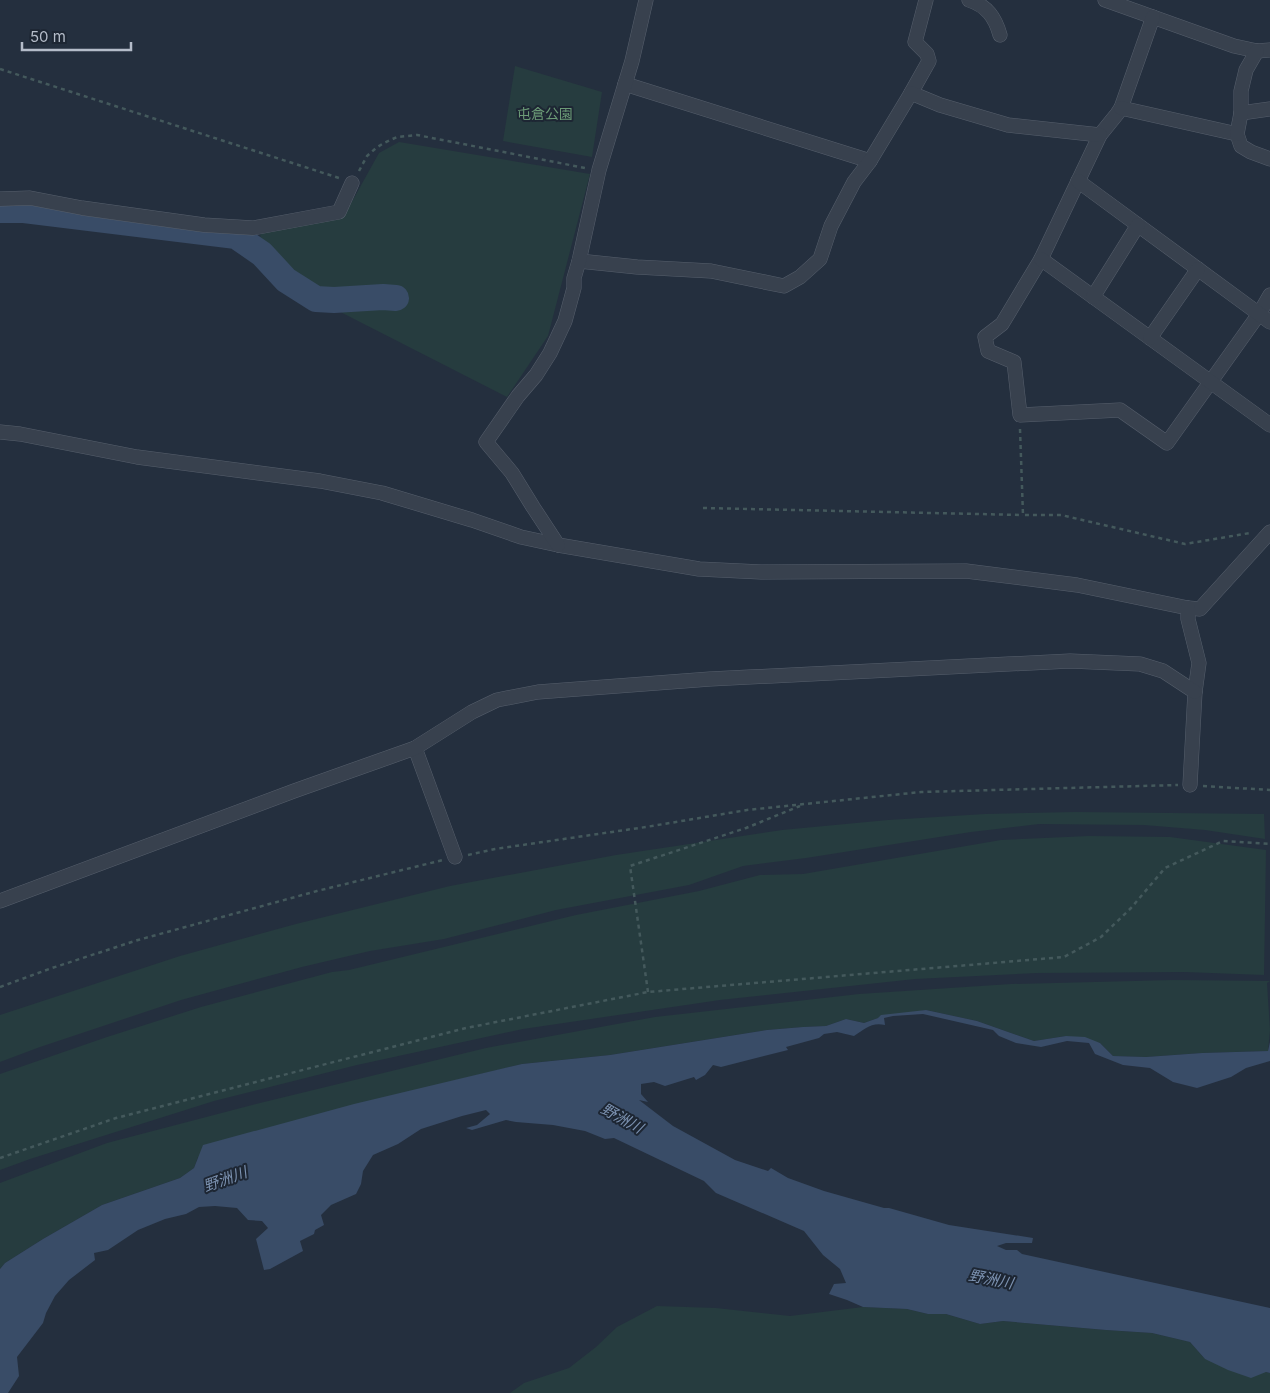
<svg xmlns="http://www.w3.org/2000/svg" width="1270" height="1393" viewBox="0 0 1270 1393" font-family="Inter,'Noto Sans JP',sans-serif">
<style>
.green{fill:#263c3f}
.water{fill:#394c67}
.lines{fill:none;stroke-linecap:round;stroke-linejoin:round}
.river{stroke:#394c67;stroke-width:26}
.minor-casing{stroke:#565f6c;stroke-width:15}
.path{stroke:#44595c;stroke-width:2.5;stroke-dasharray:4 4;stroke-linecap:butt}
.minor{stroke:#38414e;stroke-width:14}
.labels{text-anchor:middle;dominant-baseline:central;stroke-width:4;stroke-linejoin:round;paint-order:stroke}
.park-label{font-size:14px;fill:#6b9a76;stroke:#1d2633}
.water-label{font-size:15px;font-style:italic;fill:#7c92b1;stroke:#1d2633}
</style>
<rect width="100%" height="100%" fill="#242f3e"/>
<g class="green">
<path d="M515,66L602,92L592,157L503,141Z"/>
<path d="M399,142L590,174L548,336L507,397L262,272L260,228L344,216L379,153Z"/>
<path d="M1075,812L1264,814L1265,839L1205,830L1144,825L1039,824L971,832L806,858L743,866L689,885L556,910L444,939L370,951L302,967L181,1000L40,1047L0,1062V1015L180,956L296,924L450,886L616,855L782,830L888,820L985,814Z"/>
<path d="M1089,836L1170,837L1266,850L1264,975L1185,972L1037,973L915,979L720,1000L523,1029L357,1065L214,1101L30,1159L0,1170V1074L107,1037L201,1007L332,972L349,970L576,915L699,891L760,875L803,874L1001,840Z"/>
<path d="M1173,980L1270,981L1267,983L1270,1030L1268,1051L1202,1053L1146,1057L1113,1056L1100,1043L1066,1036L1034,1041L977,1021L926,1010L878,1018L864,1023L846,1019L826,1026L803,1027L767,1030L610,1055L522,1064L441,1084L198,1157L194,1168L180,1178L102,1205L43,1239L5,1263L0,1269V1183L107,1143L260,1103L486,1048L655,1017L859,994L1011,984Z"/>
<path d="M657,1306L716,1308L790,1316L863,1307L907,1309L928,1314H946L980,1324L1003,1321L1106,1330L1152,1333L1190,1342L1205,1359L1270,1373V1393H510L524,1383L569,1368L596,1347L617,1327Z"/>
</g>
<path class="water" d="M926,1010L977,1021L1034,1041L1066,1036L1085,1037L1100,1043L1113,1056L1146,1057L1202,1053L1268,1051L1270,1042V1061L1246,1068L1231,1077L1197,1088L1173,1082L1150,1068L1123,1065L1095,1054L1089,1043L1067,1041L1041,1047L1016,1043L999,1036L993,1030L923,1014L893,1016L884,1018L885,1025C871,1022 865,1029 854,1036L837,1032L824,1034L819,1038L786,1047L788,1050L721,1067L713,1065L705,1075L696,1080L694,1077L665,1086L654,1082L641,1084V1094L648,1102L639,1100L673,1126L735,1160L768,1171L771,1168L788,1178L824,1191L884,1208H889L949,1225L1033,1238L1032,1243H1006L997,1246L1006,1250H1017L1022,1254L1270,1308V1373L1266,1372L1251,1378L1228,1370L1205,1359L1190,1342L1152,1333L1106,1330L1003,1321L980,1324L946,1314H928L907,1309L863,1307L847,1300L829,1294L834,1284L846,1283L840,1269L823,1255L804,1231L716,1193L704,1181L614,1138L605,1139L585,1131L553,1125L516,1122L506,1120L472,1130L466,1128L477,1125L490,1114L486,1110L462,1116L421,1129L398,1144L373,1155L363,1171L361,1184L356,1194L331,1205L321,1215L324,1225L315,1230L314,1234L300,1241L303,1251L270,1269L264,1270L256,1239L268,1228L262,1221L248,1220L237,1208L215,1206L199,1207L186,1214L165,1219L138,1230L108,1250L94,1253L95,1260L69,1280L55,1296L46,1313L43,1323L17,1357L19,1376L8,1393H0V1269L5,1263L43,1239L102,1205L180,1178L194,1168L203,1145L354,1104L522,1064L610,1055L767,1030L803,1027L826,1026L846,1019L864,1023L878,1018L881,1015Z"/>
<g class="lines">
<path class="river" d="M0,210H24L236,236L262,254L286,280L316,299L334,300L383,297L396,298"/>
<defs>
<g id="minor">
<path d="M969,0C987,6 995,17 1000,35"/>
<path d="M1105,0L1234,46L1257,51L1270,50"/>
<path d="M1153,17L1121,108L1117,114L1100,135L1041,259L1002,324L985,337L988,351L1014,362L1020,415L1120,410L1167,443L1259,314L1270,295"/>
<path d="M625,84L870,161"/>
<path d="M911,93L929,61L927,54L915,42L926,0"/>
<path d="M1121,108L1237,134L1241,146L1251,152L1270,159"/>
<path d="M1241,113L1270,109"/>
<path d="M1237,134L1241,113V91L1246,70L1257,51"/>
<path d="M1078,181L1270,322"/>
<path d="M0,199L30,198L82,208L204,225L253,228L339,212L352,183"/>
<path d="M1041,259L1270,425"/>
<path d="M579,261L637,267L711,271L784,286L800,277L820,259L831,226L854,182L870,161L911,93L940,105L1008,125L1100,135"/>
<path d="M1093,297L1138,225"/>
<path d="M1150,338L1198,269"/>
<path d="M0,432L20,434L137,457L320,481L382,493L472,520L521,537L558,545L699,569L761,572L966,571L1077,585L1188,608L1200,609L1270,532"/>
<path d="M558,545L533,507L512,473L486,442L518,396L536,375L550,353L565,321L574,288V278L579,261L599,170L632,61L646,0"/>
<path d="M1188,608V619L1199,663L1195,692L1190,785"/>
<path d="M415,748L455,857"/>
<path d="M0,901L294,791L415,748L472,712L497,700L538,692L710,679L1070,661L1140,664L1163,671L1195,692"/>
</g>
</defs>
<use href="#minor" class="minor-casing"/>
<g class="path">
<path d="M0,69L339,178"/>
<path d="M359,171L367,156L376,148L384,143L397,137L417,135L585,168"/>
<path d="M1020,429L1023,515H1061L1185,544L1250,533"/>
<path d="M703,508L1023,515"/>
<path d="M1203,786L1270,790"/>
<path d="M468,855L495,849L646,827L747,810L921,792L1178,785"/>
<path d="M0,987L52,968L138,940L317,891L443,860"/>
<path d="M648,992L630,866L746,828L800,806"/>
<path d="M0,1158L116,1118L466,1028L648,992L1064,957L1101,937L1131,908L1165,868L1223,841L1270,844"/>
</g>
<use href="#minor" class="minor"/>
</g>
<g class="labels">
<g class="park-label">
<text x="545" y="113">屯倉公園</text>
</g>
<g class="water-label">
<text transform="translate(622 1118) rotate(29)">野洲川</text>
<text transform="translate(225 1179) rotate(-20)">野洲川</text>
<text transform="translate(991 1279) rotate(11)">野洲川</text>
</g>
</g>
<path d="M22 42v8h109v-8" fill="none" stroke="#b4bcc9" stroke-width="2.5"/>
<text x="30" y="42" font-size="15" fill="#b4bcc9" stroke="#1d2633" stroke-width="4" paint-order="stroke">50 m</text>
</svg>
